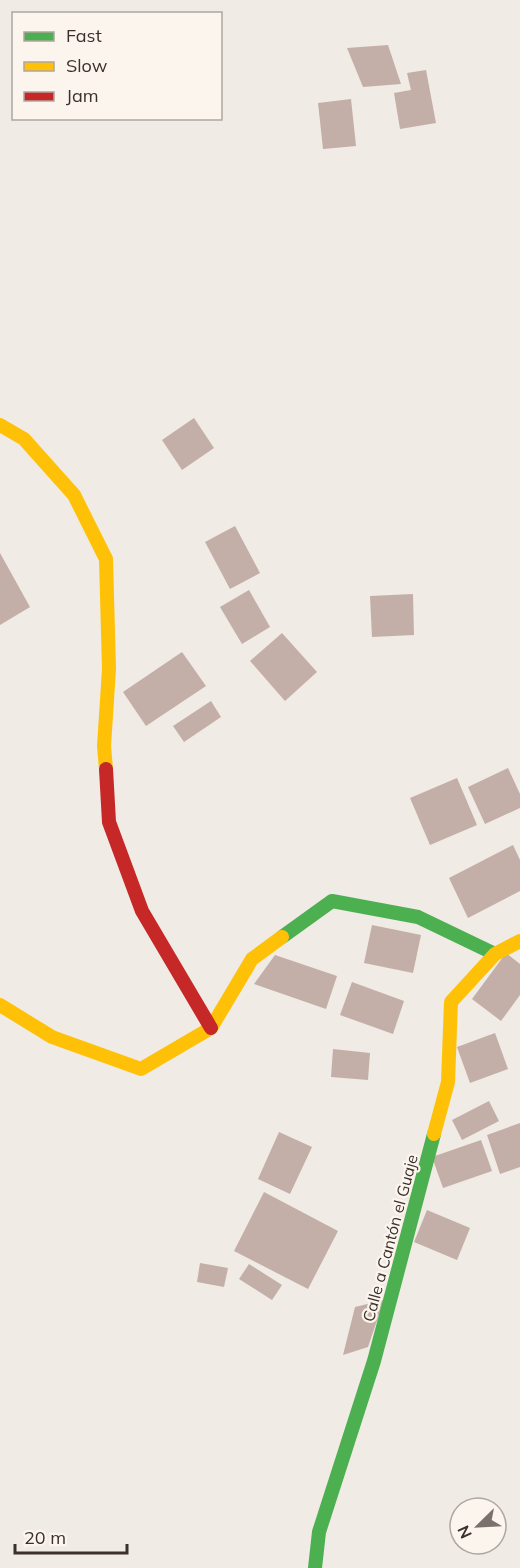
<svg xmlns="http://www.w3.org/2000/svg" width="520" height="1568" viewBox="0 0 520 1568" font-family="Mulish,sans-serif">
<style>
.building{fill:#c3afa7}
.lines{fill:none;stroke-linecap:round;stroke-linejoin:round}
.fast{stroke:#4caf50;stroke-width:14}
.slow{stroke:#ffc107;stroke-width:14}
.jam{stroke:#c62828;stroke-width:14}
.labels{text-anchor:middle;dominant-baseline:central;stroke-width:4.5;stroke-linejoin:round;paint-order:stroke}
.street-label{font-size:16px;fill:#3b302b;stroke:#fbf5ee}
</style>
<rect width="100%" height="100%" fill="#f0ebe5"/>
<g class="building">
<path d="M388,45L401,84L363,87L347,48Z"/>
<path d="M426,70L436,123L400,129L394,93L411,90L407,73Z"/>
<path d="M351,99L356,146L323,149L318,103Z"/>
<path d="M194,418L214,448L182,470L162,440Z"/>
<path d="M235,526L260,573L230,589L205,542Z"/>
<path d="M0,553L30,607L0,625Z"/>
<path d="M249,590L270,627L242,644L220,607Z"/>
<path d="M413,594L414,635L372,637L370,596Z"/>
<path d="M282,633L317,672L285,701L250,661Z"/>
<path d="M182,652L206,686L146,726L123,692Z"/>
<path d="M211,701L221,717L184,742L173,726Z"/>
<path d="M508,768L520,794V808L485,824L468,787Z"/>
<path d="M457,778L477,825L430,845L410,798Z"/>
<path d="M513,845L520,860V891L468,918L449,878Z"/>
<path d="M372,925L421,935L413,973L364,963Z"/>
<path d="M506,953L520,964V995L501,1021L472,999Z"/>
<path d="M275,955L337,976L326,1009L254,984Z"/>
<path d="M352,982L404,1001L393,1034L340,1015Z"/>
<path d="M495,1033L508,1069L470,1083L457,1047Z"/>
<path d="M333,1049L370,1053L368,1080L331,1077Z"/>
<path d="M489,1101L499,1121L462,1140L452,1120Z"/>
<path d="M520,1123V1167L500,1174L487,1135Z"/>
<path d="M279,1132L312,1147L290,1194L258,1179Z"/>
<path d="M481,1140L492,1171L443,1188L432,1157Z"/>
<path d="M264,1192L338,1231L308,1289L234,1251Z"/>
<path d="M427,1210L470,1228L457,1260L414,1242Z"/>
<path d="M200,1263L228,1268L224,1287L197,1282Z"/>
<path d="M249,1264L282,1285L272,1300L239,1279Z"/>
<path d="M384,1300L368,1347L343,1355L355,1307Z"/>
</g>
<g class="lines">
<g class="fast">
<path d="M282,937L332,901L418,917L495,954"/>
<path d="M315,1568L319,1532L374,1361L434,1134"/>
</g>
<g class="slow">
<path d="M0,425L24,439L74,495L106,559L109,669L104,746L106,769"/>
<path d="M0,1005L52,1037L141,1069L211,1028L252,959L282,937"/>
<path d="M434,1134L448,1082L451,1002L495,954L520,941"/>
</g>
<path class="jam" d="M106,769L109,822L142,911L211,1028"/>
</g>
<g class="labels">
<g class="street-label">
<text transform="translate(390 1238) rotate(-75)">Calle a Cantón el Guaje</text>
</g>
</g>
<rect x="12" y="12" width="210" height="108" fill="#fbf5ee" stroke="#aea6a0" stroke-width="1.5"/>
<rect x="24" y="32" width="30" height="9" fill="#4caf50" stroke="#aea6a0" stroke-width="1.5"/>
<text x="66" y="42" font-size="18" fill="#3b302b">Fast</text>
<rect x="24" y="62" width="30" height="9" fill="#ffc107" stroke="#aea6a0" stroke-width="1.5"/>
<text x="66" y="72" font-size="18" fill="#3b302b">Slow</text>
<rect x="24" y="92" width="30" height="9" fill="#c62828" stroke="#aea6a0" stroke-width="1.5"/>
<text x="66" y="102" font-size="18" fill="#3b302b">Jam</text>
<g transform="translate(478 1526) rotate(246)"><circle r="28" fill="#fbf5ee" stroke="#aea6a0" stroke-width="1.5"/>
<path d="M0-4.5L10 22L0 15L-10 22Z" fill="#7a716c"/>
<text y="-9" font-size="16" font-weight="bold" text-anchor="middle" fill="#3b302b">N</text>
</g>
<path d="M15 1544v9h112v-9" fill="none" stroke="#3b302b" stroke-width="3"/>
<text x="24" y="1544" font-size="18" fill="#3b302b" stroke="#fbf5ee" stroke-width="4.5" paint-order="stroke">20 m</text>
</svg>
